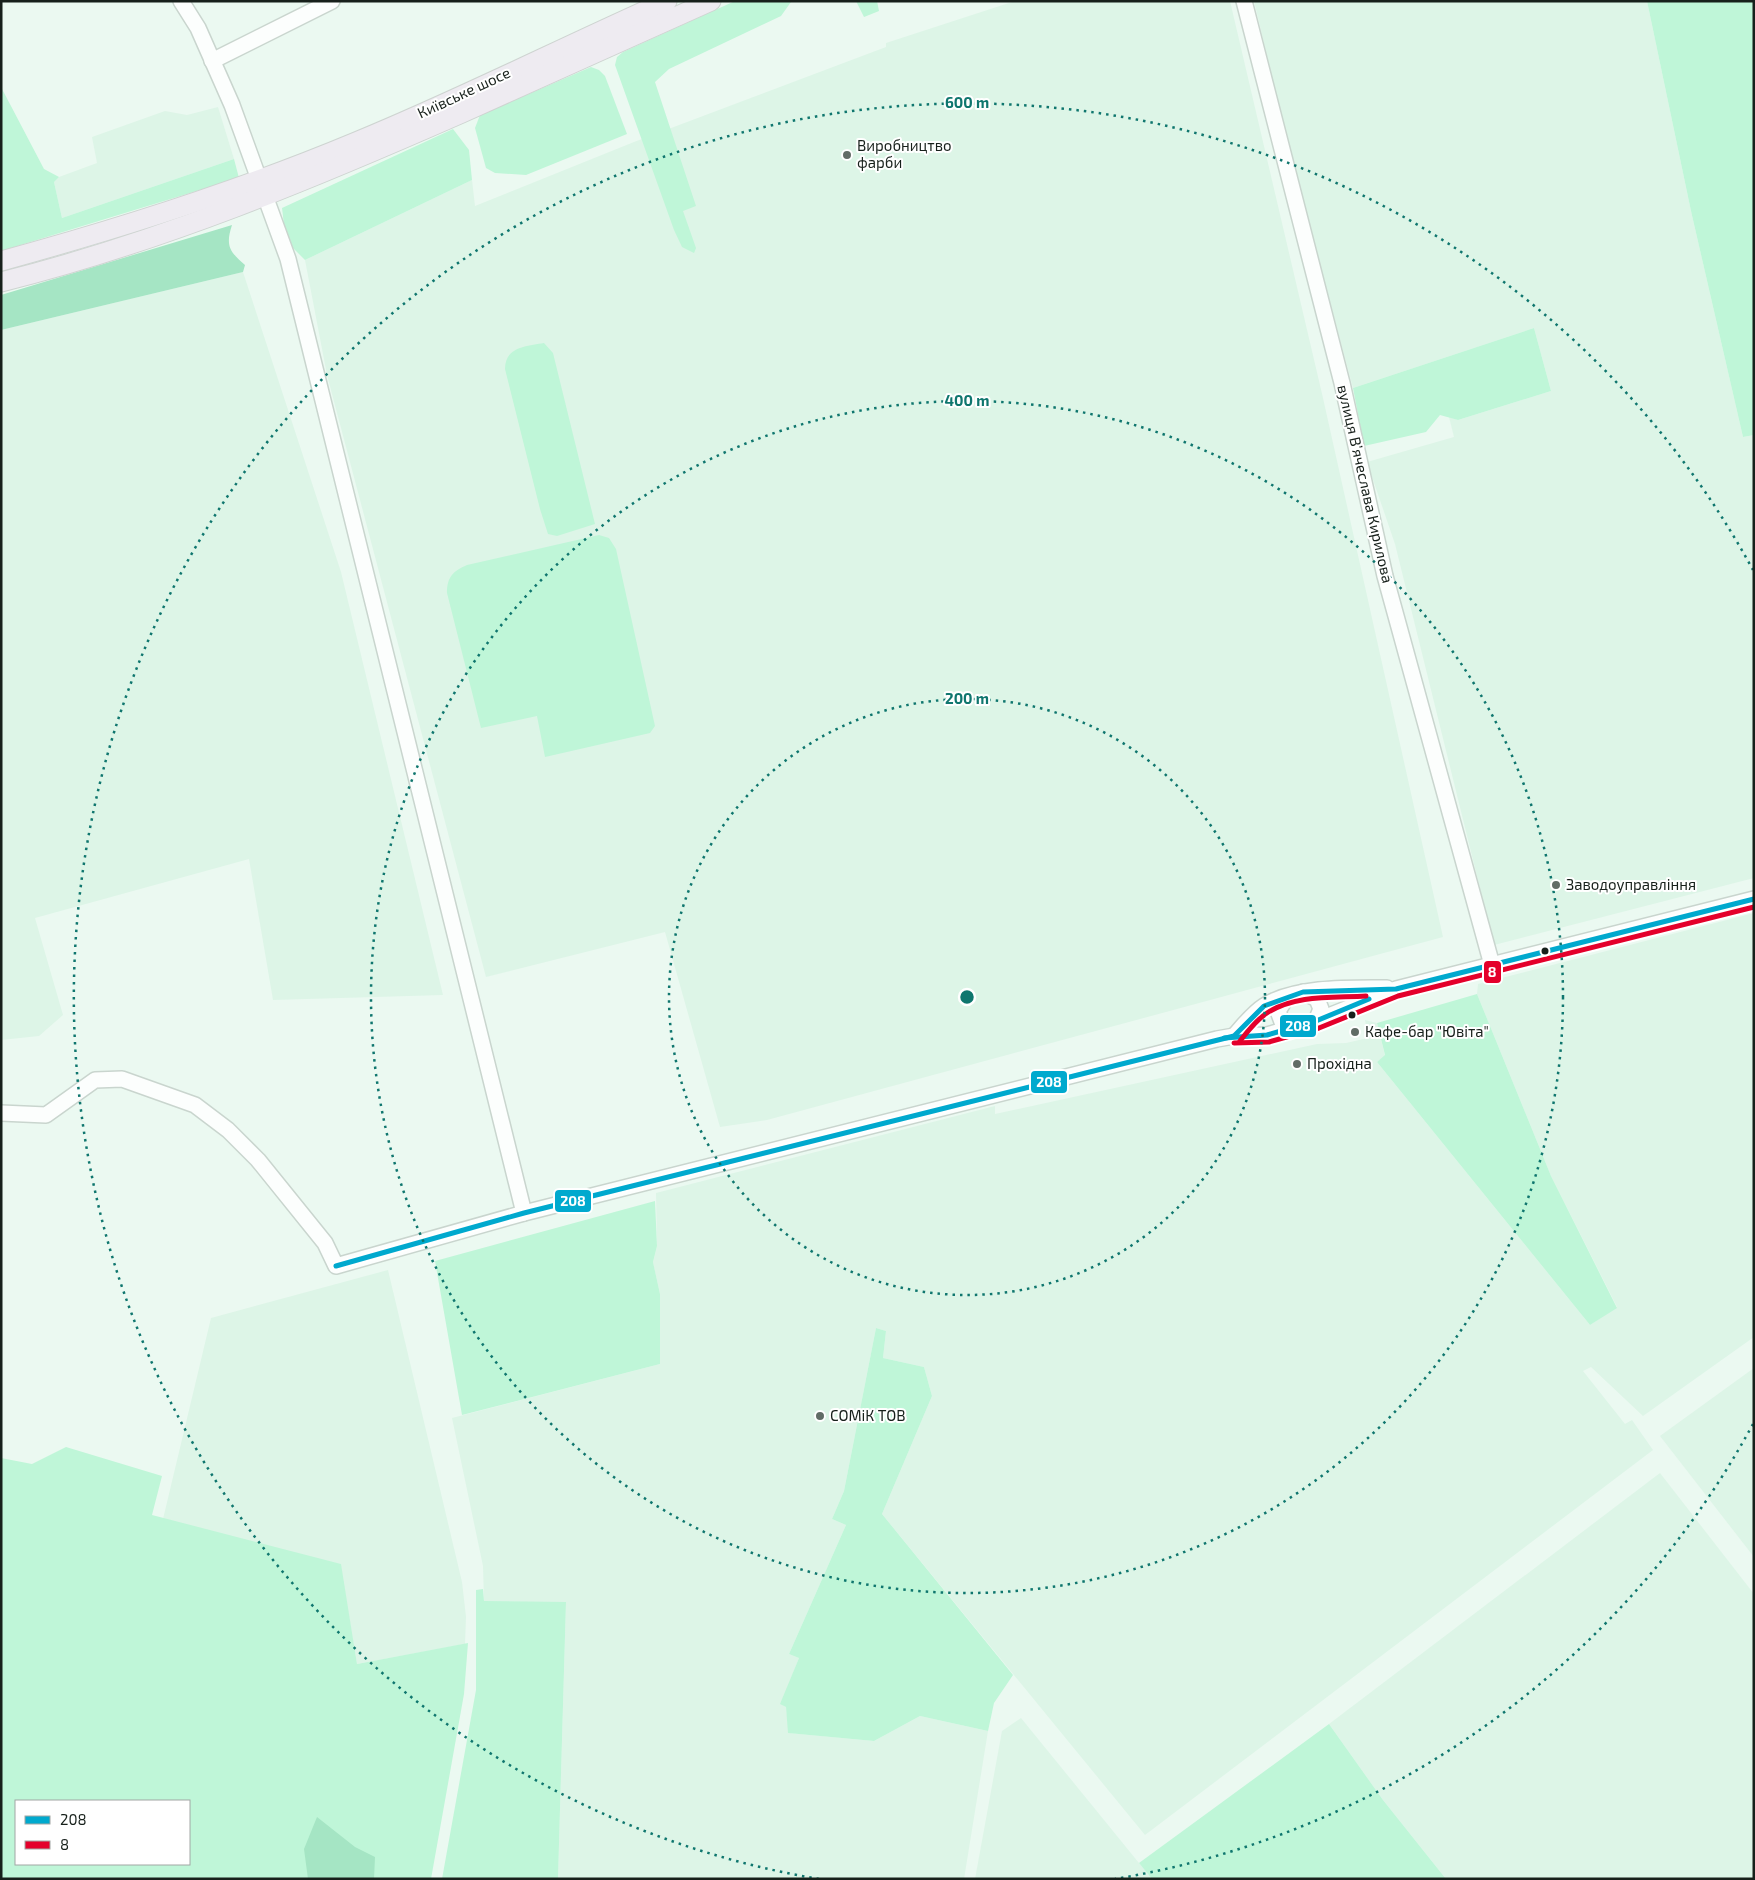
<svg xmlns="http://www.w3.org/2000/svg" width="1755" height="1880" font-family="'Exo 2',sans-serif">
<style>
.built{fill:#ddf5e7}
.green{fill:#bff6d8;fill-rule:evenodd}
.forest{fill:#a5e5c4}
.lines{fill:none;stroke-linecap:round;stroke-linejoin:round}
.minor-casing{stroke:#c9d5ce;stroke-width:18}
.major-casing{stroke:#ced4d1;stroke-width:21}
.minor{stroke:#fcfefd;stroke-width:15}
.major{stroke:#eeebf1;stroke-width:19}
.bus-1-casing{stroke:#fff;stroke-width:9}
.bus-2-casing{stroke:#fff;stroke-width:9}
.bus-1{stroke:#00a9ce;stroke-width:5}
.bus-2{stroke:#e4002b;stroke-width:5}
.ring{fill:none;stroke:#0f766e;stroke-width:2.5;stroke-dasharray:2.5 5}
.poi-dot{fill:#616c66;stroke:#fff;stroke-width:2}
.bus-dot{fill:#17201b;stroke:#fff;stroke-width:2}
.labels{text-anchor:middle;stroke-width:4;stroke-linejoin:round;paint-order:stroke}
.street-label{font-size:15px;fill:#17201b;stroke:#fff}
.poi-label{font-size:15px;fill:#17201b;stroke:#fff;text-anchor:start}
.centre{fill:#0f766e;stroke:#fff;stroke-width:2.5}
.ring-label{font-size:15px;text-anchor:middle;font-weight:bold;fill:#0f766e;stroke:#fff;stroke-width:4;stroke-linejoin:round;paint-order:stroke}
.line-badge{stroke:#fff;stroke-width:2}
.badge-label{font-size:14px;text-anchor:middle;font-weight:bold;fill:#fff}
</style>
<rect width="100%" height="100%" fill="#ebf9f1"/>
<g class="built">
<polygon points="1015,1 1230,1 1323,398 1443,937 767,1120 720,1127 665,932 486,977 327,375 305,260 472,180 475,206 634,142 886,47 886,43"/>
<polygon points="1254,1 1647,1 1691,211 1743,437 1754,435 1754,878 1494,945 1395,544 1367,462 1454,437 1449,417 1458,420 1551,391 1534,328 1353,388 1287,140"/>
<polygon points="218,107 234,159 62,218 54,182 59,177 97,163 92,137 165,111 187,115"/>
<polygon points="243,272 341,572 443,995 273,1000 249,859 35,918 63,1015 39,1036 1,1040 1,330"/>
<polygon points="1754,913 1754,1337 1643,1416 1591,1367 1583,1371 1625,1424 1632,1420 1653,1450 1145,1835 882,1514 932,1396 924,1367 883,1358 886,1331 876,1328 844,1491 832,1519 846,1525 789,1654 799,1658 781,1704 786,1707 789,1733 874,1741 920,1716 988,1731 964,1879 558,1879 566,1603 484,1601 483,1566 452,1418 660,1364 660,1294 653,1262 657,1246 656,1193 995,1106 995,1114 1317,1044 1346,1043 1368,1038 1365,1020 1377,1023 1385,1056 1377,1062 1590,1325 1617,1307 1551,1176 1477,994 1478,984"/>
<polygon points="388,1270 462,1582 466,1617 465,1644 357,1664 340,1564 216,1536 163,1519 211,1318"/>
<polygon points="1754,1368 1754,1557 1660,1436"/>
<polygon points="1660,1473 1754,1594 1754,1879 1446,1879 1383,1800 1329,1724"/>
<polygon points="1021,1718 1152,1879 975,1879 1002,1731"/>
</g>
<g class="green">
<polygon points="735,1 791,2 781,16 669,69 655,82 696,206 683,211 696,248 694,253 682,247 674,230 615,65 617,57 623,52"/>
<polygon points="856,1 877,1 879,11 864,17"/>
<polygon points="1647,1 1754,1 1754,435 1743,437 1691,211"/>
<polygon points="591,67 599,70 605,76 627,134 526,175 495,173 486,168 475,128 480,115"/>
<polygon points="1,87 44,169 59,177 54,182 62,218 234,159 239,178 1,251"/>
<polygon points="453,129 469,150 472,180 305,260 286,241 282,208"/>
<polygon points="1534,328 1551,391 1458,420 1440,415 1426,432 1364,446 1353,388"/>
<path d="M544,343L553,353L595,524L557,536L548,534L540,509L505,369C505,347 526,346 544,343Z"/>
<path d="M599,535L609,538L616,549L655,726L650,733L545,757L537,716L481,728L447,593C447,577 453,571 467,565Z"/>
<polygon points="1477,994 1551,1176 1617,1308 1590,1325 1377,1062 1385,1055 1377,1023"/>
<polygon points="655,1201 657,1246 653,1262 660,1294 660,1364 462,1415 435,1261"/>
<polygon points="876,1328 886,1331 883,1358 924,1367 932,1396 882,1514 1013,1675 994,1703 988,1731 920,1716 874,1741 788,1733 786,1707 780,1704 799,1658 789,1654 846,1525 832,1519 844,1491"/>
<path d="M66,1447L162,1476L152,1515L341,1564L357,1664L468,1643L464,1694L431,1879H1V1458L32,1464ZM16,1801H189V1864H16Z"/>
<polygon points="483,1589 484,1601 566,1602 558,1879 442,1879 476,1690 476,1590"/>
<polygon points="1329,1724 1383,1800 1446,1879 1152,1879 1139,1863"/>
</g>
<g class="forest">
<path d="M232,225C225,246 230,252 245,265L243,272L1,330V295Z"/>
<polygon points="317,1817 355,1847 375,1857 374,1879 308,1879 304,1849"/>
</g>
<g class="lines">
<defs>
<g id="minor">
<polyline points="181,1 198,28 232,105 288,259 524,1213"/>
<polyline points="1244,1 1342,383 1385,576 1492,965"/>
<polyline points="212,61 332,1"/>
<polyline points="1303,992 1317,999 1321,1009 1316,1021"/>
<polyline points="1287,997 1278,1011 1282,1022 1295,1027"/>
<path d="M1234,1036C1243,1026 1253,1013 1264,1006C1296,986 1351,988 1387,988"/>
<polyline points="1,1113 46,1115 95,1080 122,1079 195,1105 228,1130 258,1160 325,1243 336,1266 524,1213 1217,1039 1234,1036 1267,1035 1316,1021 1396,989 1754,899"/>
</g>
<g id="major">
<path d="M1,261C122,228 241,190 356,142C461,99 563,47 667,1"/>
<path d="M1,282C161,242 312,179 462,113C545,76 628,39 711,1"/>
</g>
</defs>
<use href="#minor" class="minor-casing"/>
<use href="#major" class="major-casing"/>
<use href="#minor" class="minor"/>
<use href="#major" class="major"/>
<defs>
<g id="bus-1">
<polyline points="1224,1038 1267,1035 1316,1021 1369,999"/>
<polyline points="336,1266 524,1213 1234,1036 1264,1006 1303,992 1396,989 1754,899"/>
</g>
<g id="bus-2">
<path d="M1240,1041C1248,1031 1256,1020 1267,1013C1296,994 1334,998 1366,996"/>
<polyline points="1234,1043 1269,1042 1319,1028 1398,996 1754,907"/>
</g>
</defs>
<use href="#bus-1" class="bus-1-casing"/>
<use href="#bus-2" class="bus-2-casing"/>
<use href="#bus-1" class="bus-1"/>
<use href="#bus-2" class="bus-2"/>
</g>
<g class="ring">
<circle cx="967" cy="997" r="298"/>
<circle cx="967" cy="997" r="596"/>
<path d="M1753 1424A894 894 0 0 1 1115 1879M819 1879A894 894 0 1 1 1753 570"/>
</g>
<g class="poi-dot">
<circle cx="847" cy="155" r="5"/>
<circle cx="1556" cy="885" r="5"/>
<circle cx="1355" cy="1032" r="5"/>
<circle cx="1297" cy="1064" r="5"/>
<circle cx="820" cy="1416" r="5"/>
</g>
<g class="bus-dot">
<circle cx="1545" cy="951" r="4.5"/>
<circle cx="1352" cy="1015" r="4.5"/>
</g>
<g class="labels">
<g class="street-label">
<text transform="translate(464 93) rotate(-25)" y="5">Київське шосе</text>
<text transform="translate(1365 484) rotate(77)" y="5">вулиця Вʼячеслава Кирилова</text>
</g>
<g class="poi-label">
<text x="857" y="151">Виробництво<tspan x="857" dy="17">фарби</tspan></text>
<text x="1566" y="890">Заводоуправління</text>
<text x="1365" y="1037">Кафе-бар "Ювіта"</text>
<text x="1307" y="1069">Прохідна</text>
<text x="830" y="1421">СОМіК ТОВ</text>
</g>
</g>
<circle cx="967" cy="997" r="8" class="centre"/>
<g class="ring-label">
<text x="967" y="108">600 m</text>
<text x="967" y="406">400 m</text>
<text x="967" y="704">200 m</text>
</g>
<g class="line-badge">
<rect x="1483" y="960" width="19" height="24" rx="5" fill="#e4002b"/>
<rect x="1279" y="1014" width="38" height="24" rx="5" fill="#00a9ce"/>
<rect x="1030" y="1070" width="38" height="24" rx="5" fill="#00a9ce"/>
<rect x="554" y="1189" width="38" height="24" rx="5" fill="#00a9ce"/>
</g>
<g class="badge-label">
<text x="1492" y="977">8</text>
<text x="1298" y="1031">208</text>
<text x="1049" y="1087">208</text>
<text x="573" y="1206">208</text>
</g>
<rect width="1755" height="1880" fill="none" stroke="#17201b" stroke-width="5"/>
<rect x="15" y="1800" width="175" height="65" fill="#ffffff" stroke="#a2a6a4"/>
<rect x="25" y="1816" width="25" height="8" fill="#00a9ce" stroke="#a2a6a4"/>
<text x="60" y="1825" font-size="15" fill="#17201b">208</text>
<rect x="25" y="1841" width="25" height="8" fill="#e4002b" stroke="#a2a6a4"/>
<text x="60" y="1850" font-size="15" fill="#17201b">8</text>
</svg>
